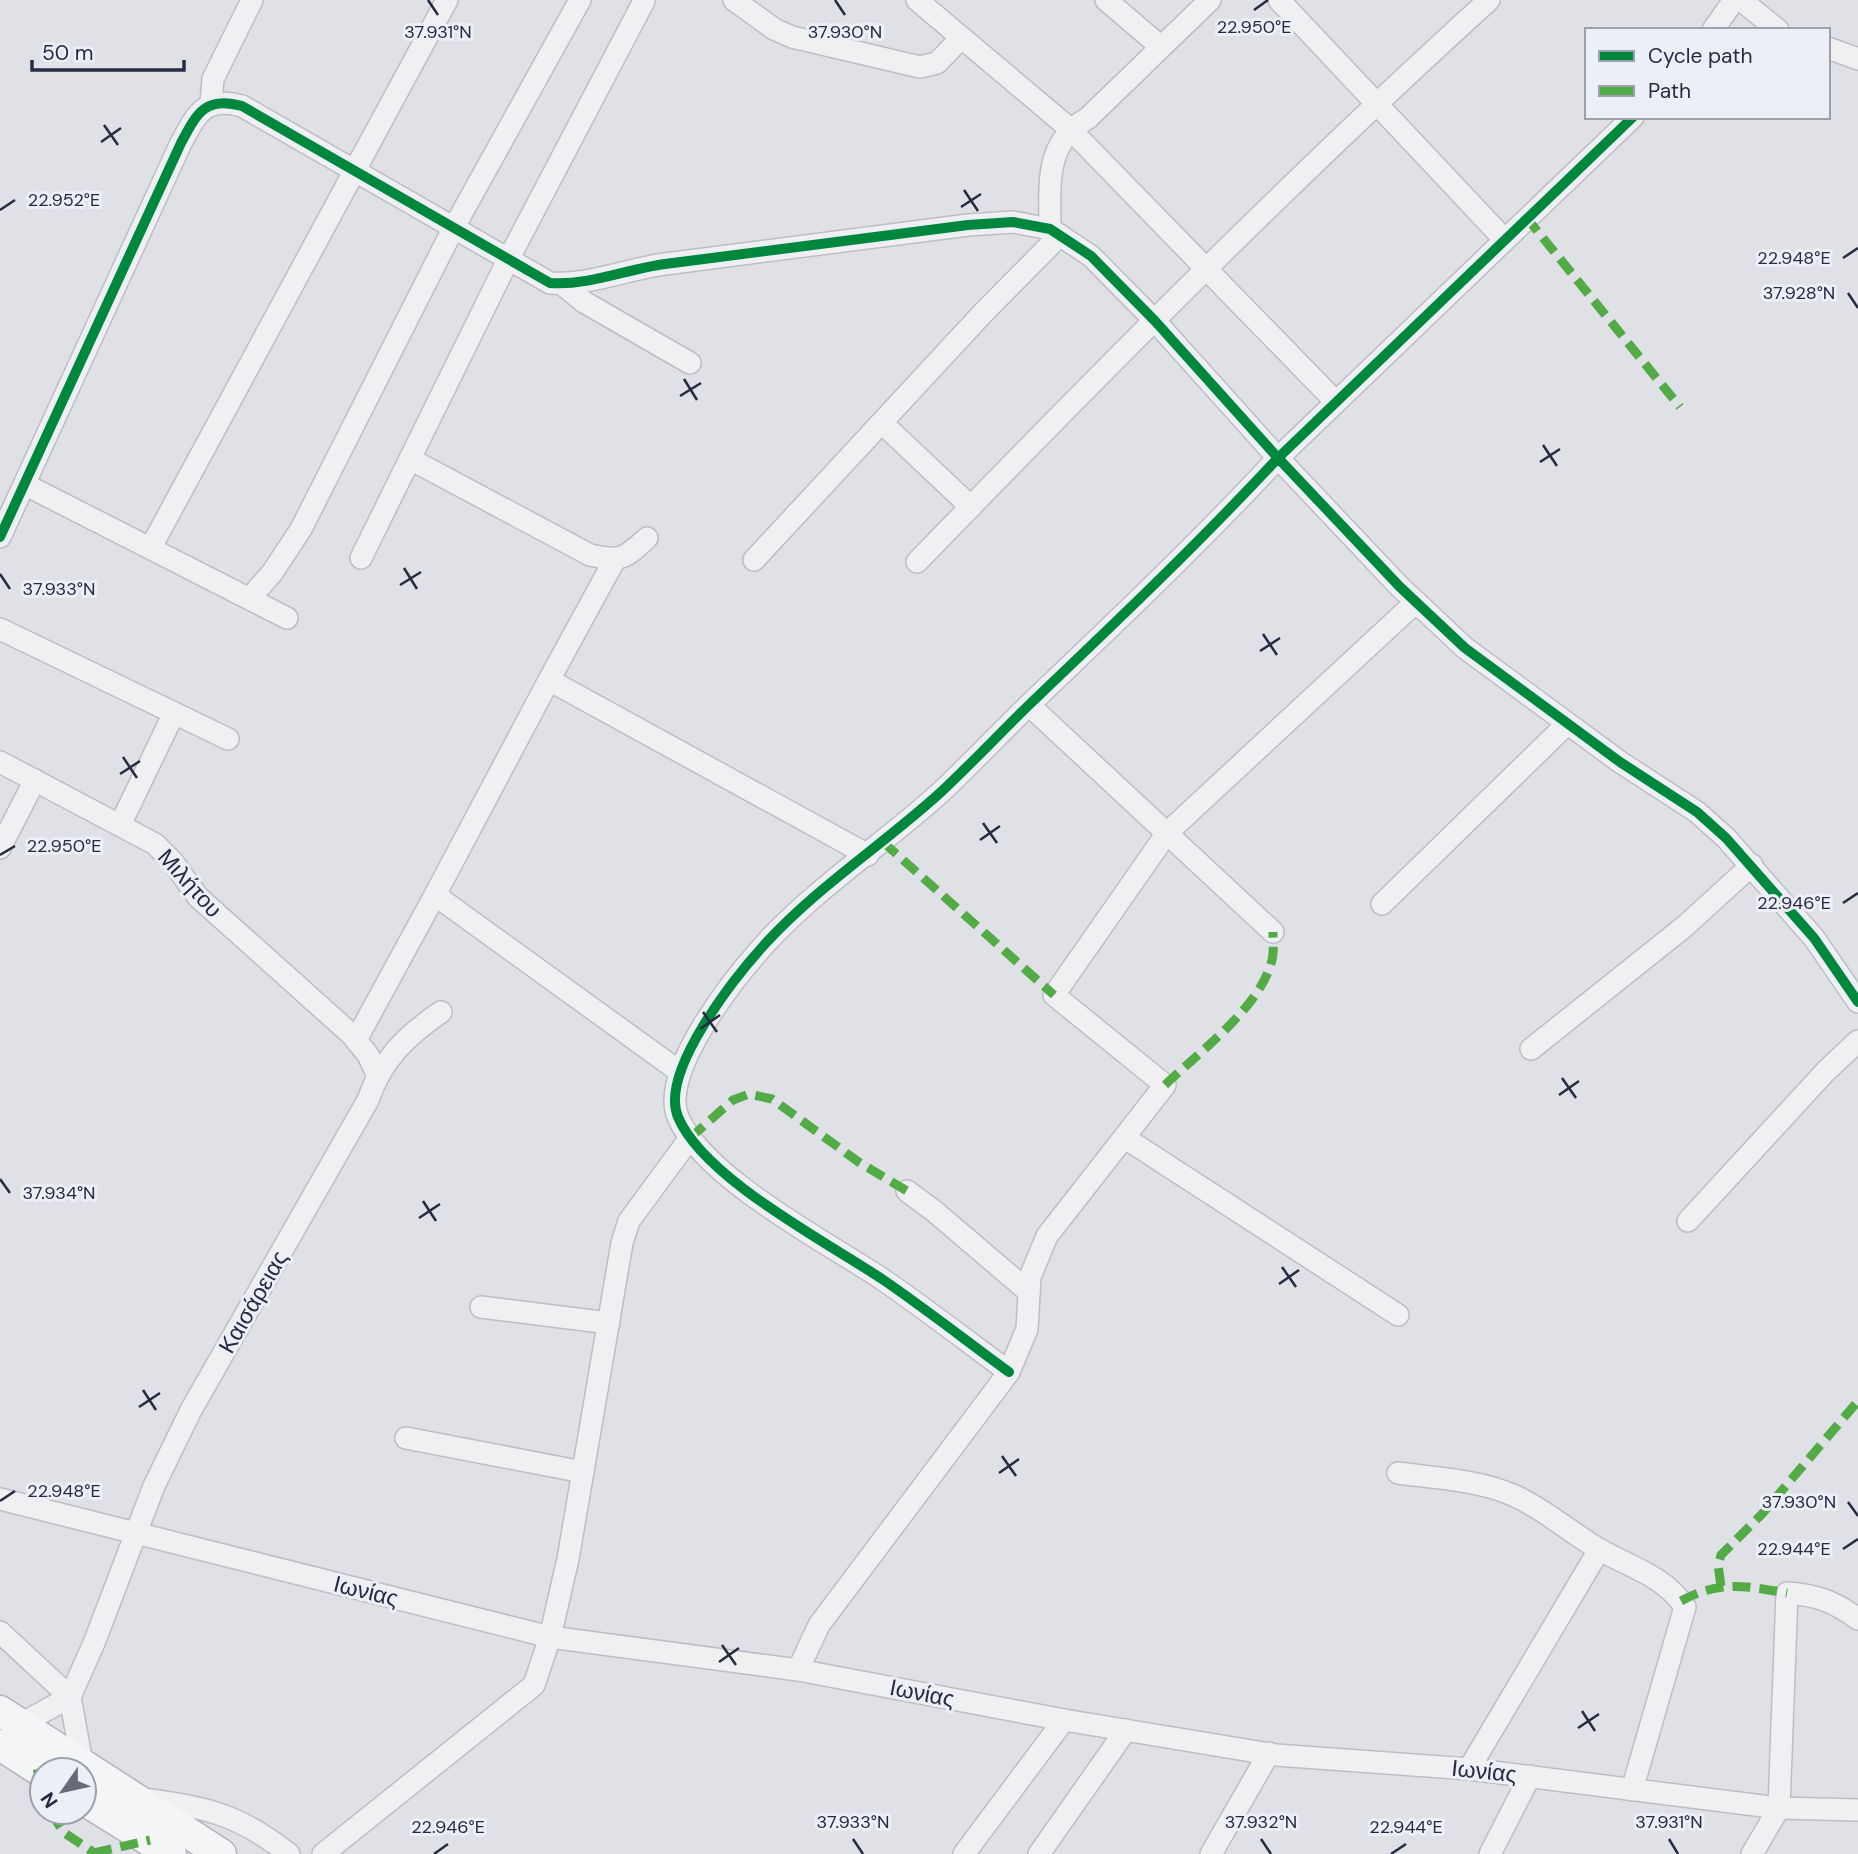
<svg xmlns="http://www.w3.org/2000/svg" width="1858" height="1854" font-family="'DM Sans',sans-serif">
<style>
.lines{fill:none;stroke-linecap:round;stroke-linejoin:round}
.minor-casing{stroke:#bdbec4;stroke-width:24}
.highway-casing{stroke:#b2b4bb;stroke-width:33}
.minor{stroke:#f0f0f3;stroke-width:21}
.highway{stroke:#f4f5f6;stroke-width:30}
.quiet{stroke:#53ab46;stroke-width:9;stroke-dasharray:18 9;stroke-linecap:butt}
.cycleway-casing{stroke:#edeff6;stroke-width:15}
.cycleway{stroke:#00873e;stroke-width:10}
.ticks{fill:none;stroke:#252b41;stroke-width:2.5}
.labels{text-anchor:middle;stroke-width:6;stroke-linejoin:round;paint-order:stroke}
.street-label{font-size:23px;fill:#252b41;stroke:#edeff6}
.ticks-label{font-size:18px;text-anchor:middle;fill:#252b41;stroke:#edeff6;stroke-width:6;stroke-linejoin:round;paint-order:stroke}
</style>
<rect width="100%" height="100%" fill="#e0e1e6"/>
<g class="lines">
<defs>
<g id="minor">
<polyline points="734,0 774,29 792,37 920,67 937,63 961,38"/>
<polyline points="917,0 1069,128 1335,401"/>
<polyline points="1106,0 1160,46"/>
<polyline points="1279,0 1503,238"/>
<polyline points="1741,0 1778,30"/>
<polyline points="1713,30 1734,0"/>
<polyline points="1828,48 1858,59"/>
<polyline points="211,103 213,79 252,0"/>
<path d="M1050,229C1050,185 1044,142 1088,118L1210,0"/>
<polyline points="562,284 584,302 690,363"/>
<polyline points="882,423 971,507"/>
<path d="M412,460L590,555C621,562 624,559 647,538"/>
<polyline points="26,485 287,618"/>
<path d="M0,537L181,143C197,113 205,96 242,106L550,283C588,286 627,269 665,264C766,251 867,238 968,225L1013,222L1050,229L1091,256L1155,321L1278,458L1633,117"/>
<polyline points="151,547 447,0"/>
<polyline points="361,558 508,260 644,1"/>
<polyline points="754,560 984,312 1060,235"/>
<path d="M917,562C1103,370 1291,180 1489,0"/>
<polyline points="250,598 272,573 301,529 453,229 580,0"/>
<polyline points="0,629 228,739"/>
<polyline points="549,680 614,561"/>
<polyline points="1029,705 1273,932"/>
<polyline points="0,762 155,844 173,862 198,897 352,1035 368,1055 377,1074"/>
<polyline points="120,825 174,713"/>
<polyline points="0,848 35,780"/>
<polyline points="1382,904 1567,724"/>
<polyline points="356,1040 435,895"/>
<polyline points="1531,1049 1684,927 1752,865"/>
<polyline points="680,1072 435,895 549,680 868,855"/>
<polyline points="1125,1138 1398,1315"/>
<polyline points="907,1191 934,1211 1029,1292"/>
<polyline points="1688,1221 1826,1071 1858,1041"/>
<polyline points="481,1307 609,1323"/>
<path d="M1009,1372C968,1342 927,1310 885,1281C829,1243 704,1179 678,1117C659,1072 735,977 765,944C817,887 884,844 941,792C972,763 1001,732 1032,702C1116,622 1199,543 1278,458L1400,587L1465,648L1620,762L1697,812L1726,838L1814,938L1858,1002"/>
<polyline points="406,1438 583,1472"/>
<path d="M1398,1473C1435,1478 1480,1480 1515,1496C1546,1510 1572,1534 1602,1551C1633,1568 1665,1577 1685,1607L1632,1790"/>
<polyline points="0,1499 550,1637 798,1670 1064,1720 1276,1755 1469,1769 1779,1808 1858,1810"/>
<polyline points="0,1632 70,1697"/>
<polyline points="798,1670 819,1625 1009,1372 1027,1329 1030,1277 1047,1236 1165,1085 1054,995 1167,833 1416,602"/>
<polyline points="21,1724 70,1697"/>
<path d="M82,1763L70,1697L94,1643L154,1486L191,1410L368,1100C382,1059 406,1036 441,1012"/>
<polyline points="1469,1769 1599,1550"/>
<path d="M143,1799C207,1808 237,1813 289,1854"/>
<polyline points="323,1854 534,1685 550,1637 568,1559 622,1243 629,1221 690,1138"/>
<polyline points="964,1854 1064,1720"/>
<polyline points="1039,1854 1126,1730"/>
<polyline points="1211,1854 1269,1753"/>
<polyline points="1490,1854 1530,1776"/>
<path d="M1752,1854L1779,1808L1787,1593C1817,1595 1835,1602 1858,1619"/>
</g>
<g id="highway">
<polyline points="0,1711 221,1854"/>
<polyline points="0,1745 42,1772"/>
<polyline points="84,1800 171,1854"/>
</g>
</defs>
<use href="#minor" class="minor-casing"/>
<use href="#highway" class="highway-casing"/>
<use href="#minor" class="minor"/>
<use href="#highway" class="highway"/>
<g class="quiet">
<polyline points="1526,217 1680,407"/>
<polyline points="883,842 1054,995"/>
<path d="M1165,1085C1200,1051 1260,1008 1272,960C1274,952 1273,941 1273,932"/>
<polyline points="690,1138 733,1100 749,1094 772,1099 860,1163 907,1191"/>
<polyline points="1721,1586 1718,1565 1721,1555 1762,1514 1858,1401"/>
<path d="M1681,1601C1720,1580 1746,1586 1787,1593"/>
<polyline points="37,1769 42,1785"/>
<polyline points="51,1812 63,1832 96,1854"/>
<polyline points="94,1853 150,1840"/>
</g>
<defs>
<g id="cycleway">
<path d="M0,537L181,143C197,113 205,96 242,106L550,283C588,286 627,269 665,264C766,251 867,238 968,225L1013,222L1050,229L1091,256L1155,321L1278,458L1633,117"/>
<path d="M1009,1372C968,1342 927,1310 885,1281C829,1243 704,1179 678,1117C659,1072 735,977 765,944C817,887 884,844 941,792C972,763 1001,732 1032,702C1116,622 1199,543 1278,458L1400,587L1465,648L1620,762L1697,812L1726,838L1814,938L1858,1002"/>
</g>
</defs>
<use href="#cycleway" class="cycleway-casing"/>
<use href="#cycleway" class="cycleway"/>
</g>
<path class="ticks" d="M428,0L438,15M835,0L845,15M1254,10L1268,0M104,125L118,145M101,142L121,128M964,190L978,211M961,207L981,194M0,210L15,200M1843,258L1858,248M1848,293L1858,308M684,379L697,400M680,396L701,383M1543,445L1557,466M1540,462L1560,449M404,568L417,589M0,574L10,589M400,585L421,572M1263,634L1277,655M1260,651L1280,638M123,757L137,778M120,774L140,761M983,823L997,843M980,840L1000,826M0,855L15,846M1843,903L1858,893M703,1012L717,1032M700,1029L720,1015M1562,1078L1576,1098M1559,1095L1579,1081M0,1179L10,1193M423,1201L436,1221M419,1218L440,1204M1282,1267L1296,1287M1279,1284L1299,1270M143,1390L156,1410M139,1407L160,1393M1002,1456L1016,1476M999,1473L1019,1459M0,1501L15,1491M1848,1502L1858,1516M1843,1549L1858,1539M722,1645L736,1665M719,1662L739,1648M1582,1711L1595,1731M1578,1728L1599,1714M853,1839L863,1854M1261,1839L1271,1854M1669,1839L1678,1854M434,1854L448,1844M1391,1854L1406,1844"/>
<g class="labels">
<g class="street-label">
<text transform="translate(190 883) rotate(48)" y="8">Μιλήτου</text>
<text transform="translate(253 1302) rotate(-60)" y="8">Καισάρειας</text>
<text transform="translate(366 1591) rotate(14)" y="8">Ιωνίας</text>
<text transform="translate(922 1693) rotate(11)" y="8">Ιωνίας</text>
<text transform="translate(1484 1771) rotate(6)" y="8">Ιωνίας</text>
</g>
</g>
<g class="ticks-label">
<text x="1254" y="33">22.950°E</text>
<text x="438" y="38">37.931°N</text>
<text x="845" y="38">37.930°N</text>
<text x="64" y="206">22.952°E</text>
<text x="1794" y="264">22.948°E</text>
<text x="1799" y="299">37.928°N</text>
<text x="59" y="595">37.933°N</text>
<text x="64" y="852">22.950°E</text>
<text x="1794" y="909">22.946°E</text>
<text x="59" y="1199">37.934°N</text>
<text x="64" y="1497">22.948°E</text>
<text x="1799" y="1508">37.930°N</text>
<text x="1794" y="1555">22.944°E</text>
<text x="853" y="1828">37.933°N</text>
<text x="1261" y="1828">37.932°N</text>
<text x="1669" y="1828">37.931°N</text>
<text x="448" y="1833">22.946°E</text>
<text x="1406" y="1833">22.944°E</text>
</g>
<rect x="1585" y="28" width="245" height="91" fill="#edeff6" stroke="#9da1ae" stroke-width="2"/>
<rect x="1599" y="51" width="35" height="10" fill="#00873e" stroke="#9da1ae" stroke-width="2"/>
<text x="1648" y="63" font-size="21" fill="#252b41">Cycle path</text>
<rect x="1599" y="86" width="35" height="10" fill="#53ab46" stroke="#9da1ae" stroke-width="2"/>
<text x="1648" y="98" font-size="21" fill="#252b41">Path</text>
<g transform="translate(63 1791) rotate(236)"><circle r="33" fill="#edeff6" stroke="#9da1ae" stroke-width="2"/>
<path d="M0-5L12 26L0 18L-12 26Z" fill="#666b7b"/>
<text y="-10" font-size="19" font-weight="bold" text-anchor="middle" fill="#252b41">N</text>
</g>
<path d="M32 60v10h152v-10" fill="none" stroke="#252b41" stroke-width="3.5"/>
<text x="42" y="60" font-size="21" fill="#252b41" stroke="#edeff6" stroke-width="5" paint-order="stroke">50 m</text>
</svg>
